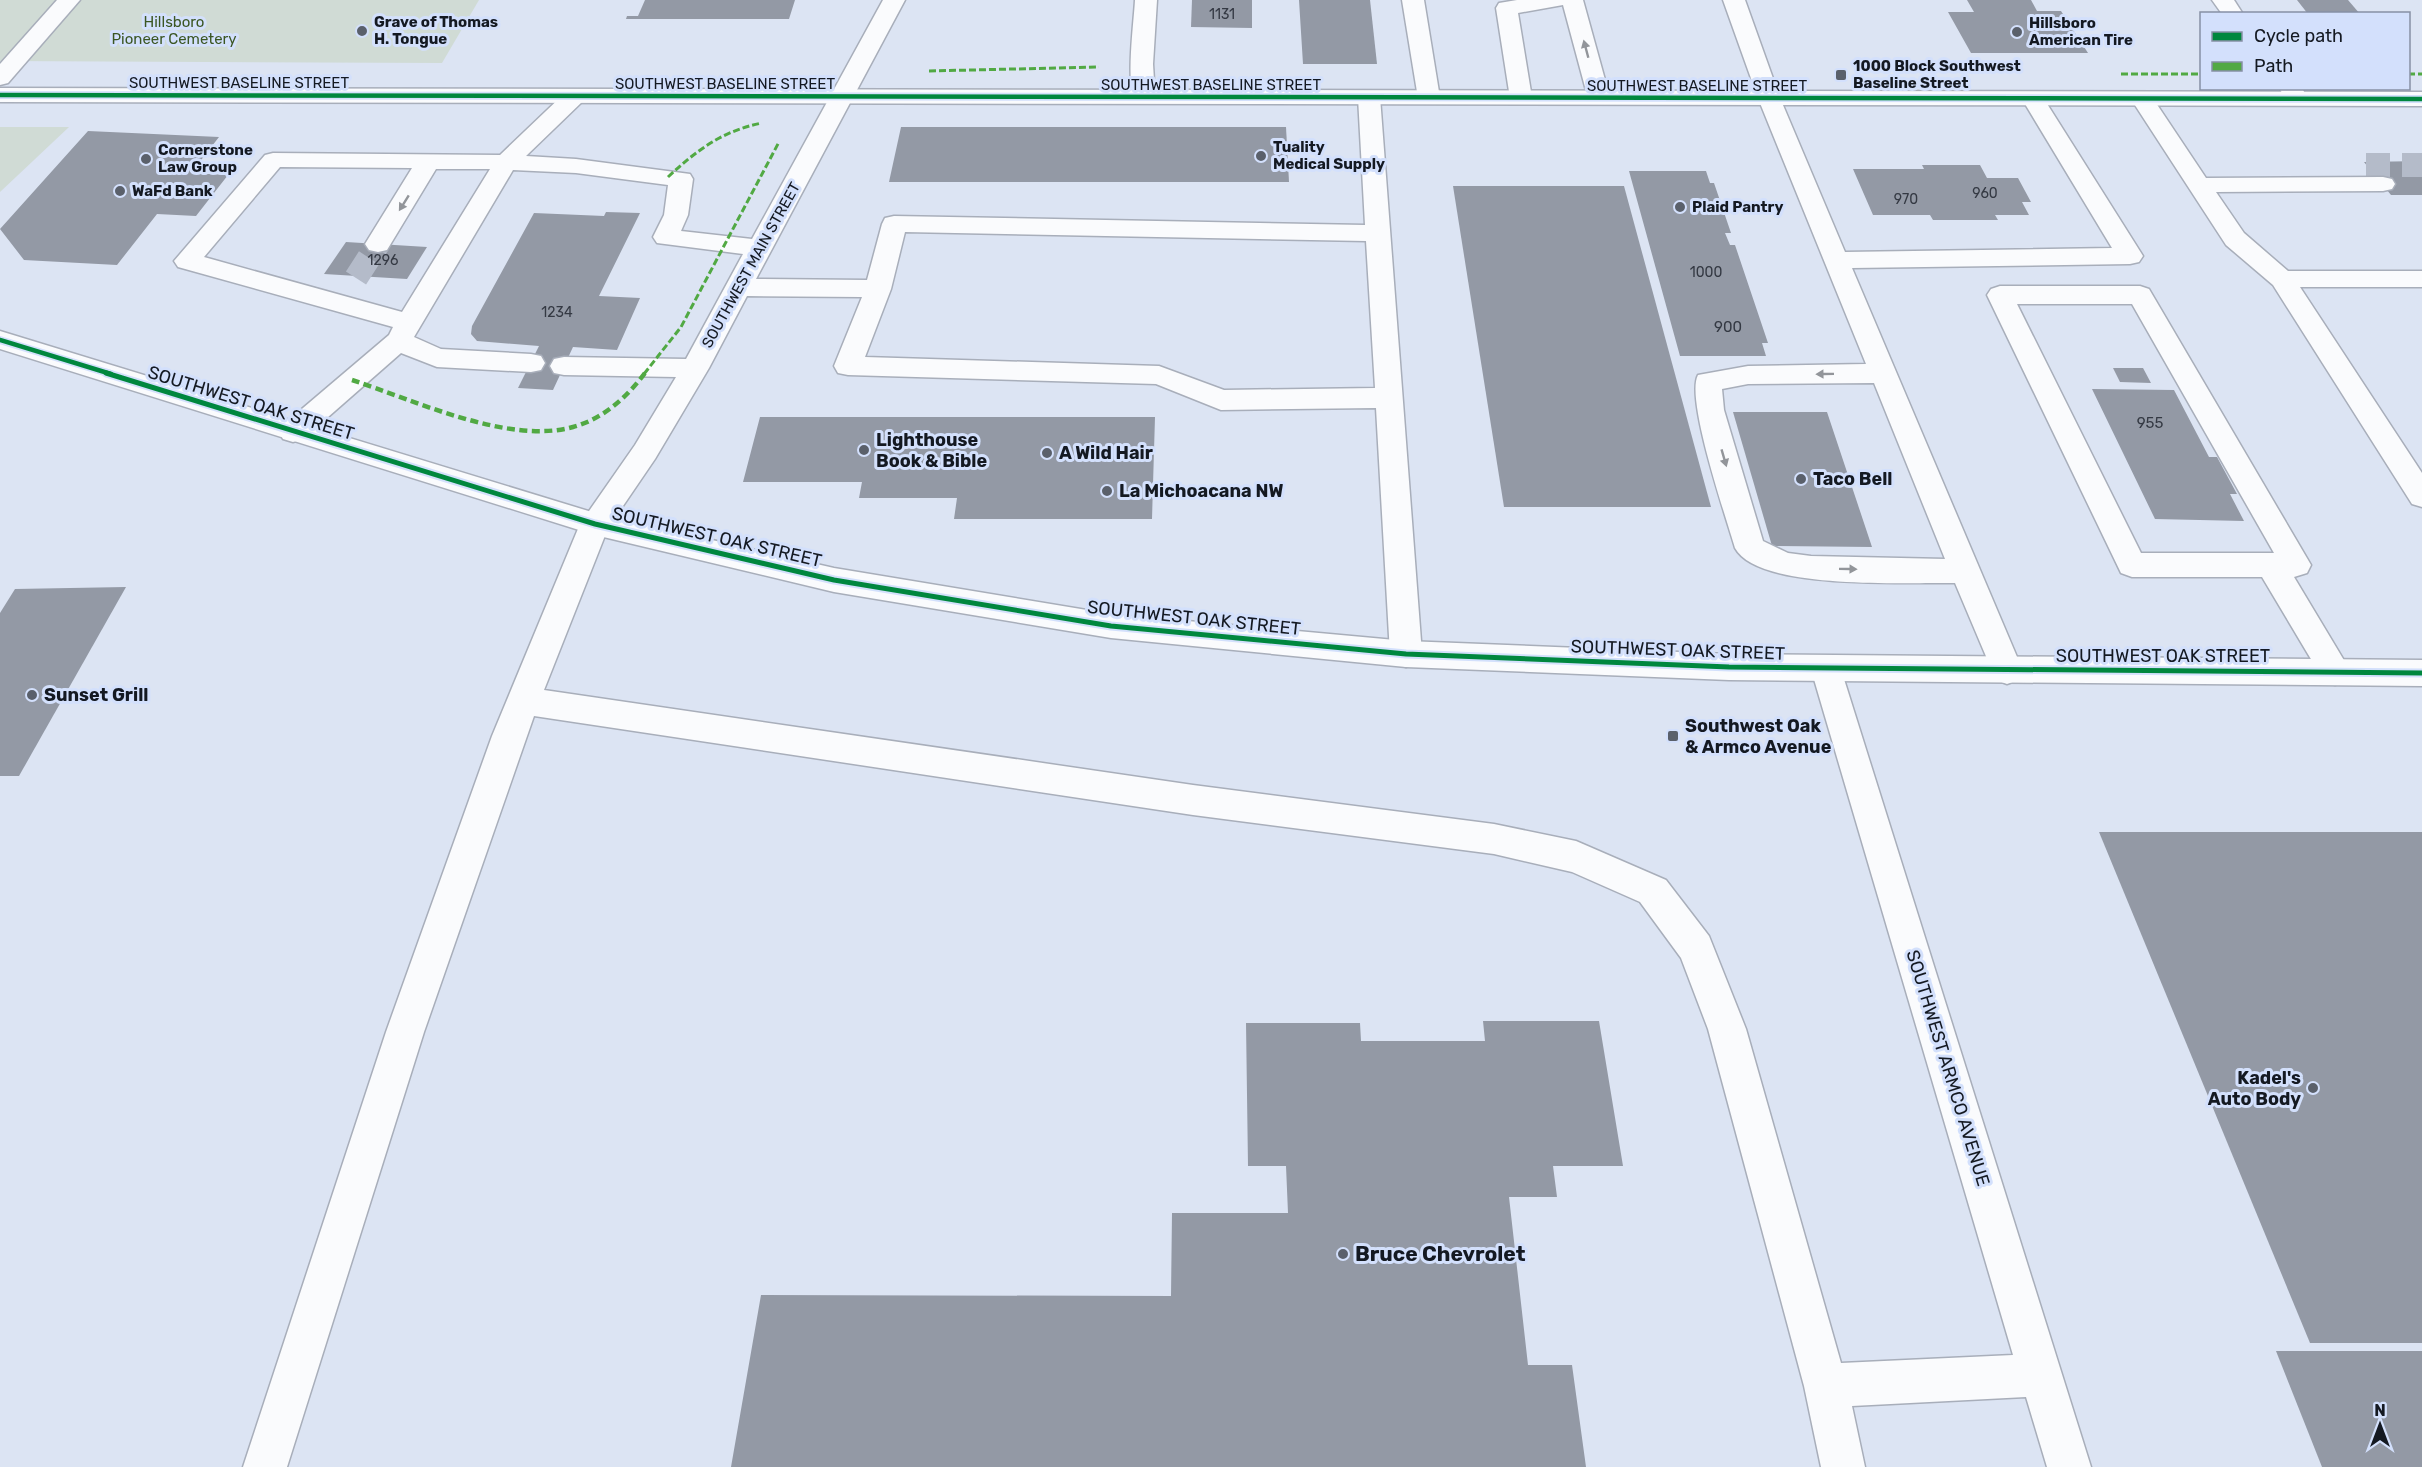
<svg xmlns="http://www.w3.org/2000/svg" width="2422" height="1467" font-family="Rubik,sans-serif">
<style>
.green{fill:#d0dbd5}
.building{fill:#9399a5}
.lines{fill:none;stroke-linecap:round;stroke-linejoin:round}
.minor-tunnel{stroke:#b4bbc9;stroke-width:24;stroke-dasharray:24 12;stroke-linecap:butt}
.minor-casing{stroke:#a8aeba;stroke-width:3}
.highway-casing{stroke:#a8aeba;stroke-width:3}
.minor{fill:#fafbfd;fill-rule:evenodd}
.highway{fill:#fafbfd;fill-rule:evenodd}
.quiet-far1{stroke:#51a943;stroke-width:3;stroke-dasharray:7 3;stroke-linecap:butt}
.quiet{stroke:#51a943;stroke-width:4.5;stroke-dasharray:8 4.5;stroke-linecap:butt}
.cycleway-far1-casing{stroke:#d3e0fc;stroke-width:8}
.cycleway-casing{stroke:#d3e0fc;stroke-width:9}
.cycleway-far1{stroke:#00873e;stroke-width:4.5}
.cycleway{stroke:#00873e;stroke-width:5}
.oneway{fill:#92959a}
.poi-dot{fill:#5a606b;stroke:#d3e0fc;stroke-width:2}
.labels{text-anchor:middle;stroke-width:6;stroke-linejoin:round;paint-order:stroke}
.far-number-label{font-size:14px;fill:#343943}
.far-park-label{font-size:15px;fill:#3b5623;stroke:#d3e0fc}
.far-poi-label{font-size:15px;font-weight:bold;fill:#141922;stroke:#d3e0fc;text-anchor:start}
.far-street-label{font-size:15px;fill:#141922;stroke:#d3e0fc}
.number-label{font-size:15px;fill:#343943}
.street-label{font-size:18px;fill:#141922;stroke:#d3e0fc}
.poi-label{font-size:18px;font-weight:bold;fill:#141922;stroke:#d3e0fc;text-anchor:start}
.near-poi-label{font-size:21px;font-weight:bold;fill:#141922;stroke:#d3e0fc;text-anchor:start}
</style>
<rect width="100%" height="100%" fill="#dce4f3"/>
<g class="green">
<polygon points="0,0 479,0 442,63 0,61"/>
<polygon points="0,127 69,127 0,192"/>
</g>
<g class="building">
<polygon points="645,0 795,0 789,19 626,19 627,16 638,16"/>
<polygon points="1192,0 1252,0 1252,28 1191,27"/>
<polygon points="1299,0 1370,0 1377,64 1303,64"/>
<polygon points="1967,0 2031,0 2037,11 2061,11 2088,53 1971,53 1948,12 1974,12"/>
<polygon points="2297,0 2348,0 2360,14 2308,14"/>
<polygon points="901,127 1286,127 1289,182 889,182"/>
<polygon points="88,131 219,137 191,173 228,175 196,216 157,214 117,265 24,260 0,229"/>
<polygon points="2422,161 2422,195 2391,195 2364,162"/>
<polygon points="1922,165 1980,165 1987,178 2018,178 2031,202 2022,202 2029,215 1995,215 1998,220 1933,220 1930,215 1873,215 1853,169 1924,169"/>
<polygon points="1629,171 1706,171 1710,183 1714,183 1731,233 1725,233 1730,245 1735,245 1768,343 1762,343 1766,356 1680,356"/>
<polygon points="1453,186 1624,186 1711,507 1504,507"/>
<polygon points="606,212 640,213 599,296 640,298 617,350 573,347 553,390 518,388 539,346 477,341 471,334 472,326 534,213 604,216"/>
<polygon points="346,242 427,247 407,279 324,274"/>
<polygon points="2113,368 2143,368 2151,383 2120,382"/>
<polygon points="2092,389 2174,390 2209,457 2217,457 2237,494 2230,494 2244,521 2155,519"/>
<polygon points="1733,412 1827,412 1872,547 1772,546"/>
<polygon points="760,417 1155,417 1152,519 954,519 957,498 859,498 862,482 743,482"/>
<polygon points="126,587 19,776 0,776 0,613 15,589"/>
<polygon points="2099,832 2422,832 2422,1343 2310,1343"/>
<polygon points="1483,1021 1599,1021 1623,1166 1553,1166 1557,1197 1509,1197 1528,1365 1572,1365 1586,1467 731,1467 761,1295 1171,1296 1172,1213 1288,1213 1286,1166 1248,1166 1246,1023 1360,1023 1361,1041 1485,1041"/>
<polygon points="2276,1351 2422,1351 2422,1467 2322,1467"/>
</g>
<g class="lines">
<g class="minor-tunnel">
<polyline points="2366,165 2422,165"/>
<polyline points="356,278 378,244"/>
</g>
<defs>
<g id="minor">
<polygon points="57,0 80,0 8,83 0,85 0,64"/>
<path d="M883,0H905L756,279L867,280L882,224L885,218L894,216L1365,225L1358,97L1361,92H1377L1380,97L1422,654L1417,663L1406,667L1395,663L1390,654L1376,408L1221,410L1156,384L848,375L838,373L834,366L862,297L747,296L709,368L655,459L608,528L544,690L1193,785L1494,824L1576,841L1666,880L1709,936L1746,1029L1841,1363L2013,1355L1811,669L1816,660L1827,656L1838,660L2091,1467H2047L2026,1397L1852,1406L1865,1467H1821L1804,1386L1708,1029L1681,958L1640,902L1572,872L1494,854L1193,815L534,716L424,1032L287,1467H243L386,1032L492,736L580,524L635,445L676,377L564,375L554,373L550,366L554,359L564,357L686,359L743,254L657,243L653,237L664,215L668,185L576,173L513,170L414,337L441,349L531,354L541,356L545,363L541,370L531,372L437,367L401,353L303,439L293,442L283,439L279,432L283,425L389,335L393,327L178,267L174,261L265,155L273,153L500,155L567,91H583L586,96L583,101L526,156L576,159L690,174L693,179L688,215L681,231L752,239ZM280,167L412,168L365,244L369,250L378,252L387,250L436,169H490L402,312L204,257ZM905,232L1366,241L1375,388L1224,390L1159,366L865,357L891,289Z"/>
<path d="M1135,0H1157L1153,64L1155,97L1152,102H1136C1125,86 1134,21 1135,0Z"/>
<polygon points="1402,0 1424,0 1440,98 1437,103 1421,103 1418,98"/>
<polygon points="1517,0 1583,0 1610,98 1607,103 1591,103 1588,98 1563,5 1518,13 1532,98 1529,103 1513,103 1510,98 1496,8 1499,3"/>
<path d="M1723,0H1745L1780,98L1845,252L2112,248L2022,99L2025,94H2041L2044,99L2143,256L2139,262L2130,264L1852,268L2023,671L2018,680L2007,684L1996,680L1955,583C1909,582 1758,591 1735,548C1726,517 1685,398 1698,375L1748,366L1866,364L1758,98ZM1874,383L1945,559L1811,556L1788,553L1763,541L1724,410L1722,389L1748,384Z"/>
<polygon points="2212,0 2234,0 2243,14 2222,14"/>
<polygon points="2279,88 2302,88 2308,99 2305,104 2289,104"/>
<polygon points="2142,92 2150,94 2206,178 2383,177 2392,179 2395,184 2392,189 2383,191 2216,192 2244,233 2288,271 2422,271 2422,287 2300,287 2422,473 2422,507 2412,504 2273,285 2226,245 2131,99 2134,94"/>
<path d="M2000,286H2140L2149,289L2311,565L2307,573L2294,577L2351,672L2346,681L2335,685L2324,681L2262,577H2132L2121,573L1987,295L1991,289ZM2017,304H2132L2274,553H2141Z"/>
</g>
<g id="highway">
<polygon points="0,88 2422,92 2422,106 0,102"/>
<polygon points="0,331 595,513 834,568 1111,614 1406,641 1729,654 2422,660 2422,686 1729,680 1406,667 1111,638 834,592 595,535 0,349"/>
</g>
</defs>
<use href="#minor" class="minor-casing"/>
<use href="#highway" class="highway-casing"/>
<use href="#minor" class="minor"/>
<use href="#highway" class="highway"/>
<g class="quiet-far1">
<polyline points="929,71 1099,67"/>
<polyline points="2121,74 2202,74"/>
<polyline points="2408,74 2422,74"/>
<path d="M668,177C697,150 722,131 762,123"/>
<polyline points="644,374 681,327 779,142"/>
</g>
<path class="quiet" d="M352,380C414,400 508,445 573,427C603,419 627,397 645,373"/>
<defs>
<g id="cycleway-far1">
<polyline points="0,95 2422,99"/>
<polyline points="0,340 111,374"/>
</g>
<polyline id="cycleway" points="106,373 595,524 834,580 1111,626 1406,654 1729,667 2422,673"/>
</defs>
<use href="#cycleway-far1" class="cycleway-far1-casing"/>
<use href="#cycleway" class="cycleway-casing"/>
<use href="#cycleway-far1" class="cycleway-far1"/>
<use href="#cycleway" class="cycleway"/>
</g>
<defs><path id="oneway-solid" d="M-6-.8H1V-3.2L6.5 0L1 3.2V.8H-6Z" transform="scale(1.5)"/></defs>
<g class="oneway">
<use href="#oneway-solid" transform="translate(1586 49) rotate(-105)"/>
<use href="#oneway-solid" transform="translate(404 203) rotate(122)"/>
<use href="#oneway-solid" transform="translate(1825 374) rotate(179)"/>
<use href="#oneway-solid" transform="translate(1724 458) rotate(74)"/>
<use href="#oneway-solid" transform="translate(1848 569) rotate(1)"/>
</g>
<g class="poi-dot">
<circle cx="362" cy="31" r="6"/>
<circle cx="2017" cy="32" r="6"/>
<rect x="1835" y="69" width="12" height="12" rx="3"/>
<circle cx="1261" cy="156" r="6"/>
<circle cx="146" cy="159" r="6"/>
<circle cx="120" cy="191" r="6"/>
<circle cx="1680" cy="207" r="6"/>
<circle cx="864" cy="450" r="6"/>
<circle cx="1047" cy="453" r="6"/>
<circle cx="1801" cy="479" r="6"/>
<circle cx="1107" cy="491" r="6"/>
<circle cx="32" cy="695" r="6"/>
<rect x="1667" y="730" width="12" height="12" rx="3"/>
<circle cx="2313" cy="1088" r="6"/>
<circle cx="1343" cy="1254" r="6"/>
</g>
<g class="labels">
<g class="far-number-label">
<text x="1222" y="19">1131</text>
<text x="1985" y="198">960</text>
<text x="1906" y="204">970</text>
<text x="383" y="265">1296</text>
<text x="1706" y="277">1000</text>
<text x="557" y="317">1234</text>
</g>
<g class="far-park-label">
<text x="174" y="27">Hillsboro<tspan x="174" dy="17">Pioneer Cemetery</tspan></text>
</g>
<g class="far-poi-label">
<text x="374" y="27">Grave of Thomas<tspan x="374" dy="17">H. Tongue</tspan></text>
<text x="2029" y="28">Hillsboro<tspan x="2029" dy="17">American Tire</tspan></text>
<text x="1853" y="71">1000 Block Southwest<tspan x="1853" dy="17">Baseline Street</tspan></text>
<text x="1273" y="152">Tuality<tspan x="1273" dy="17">Medical Supply</tspan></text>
<text x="158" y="155">Cornerstone<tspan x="158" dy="17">Law Group</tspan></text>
<text x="132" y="196">WaFd Bank</text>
<text x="1692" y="212">Plaid Pantry</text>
</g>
<g class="far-street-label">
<text x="239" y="88">SOUTHWEST BASELINE STREET</text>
<text x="725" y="89">SOUTHWEST BASELINE STREET</text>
<text x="1211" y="90">SOUTHWEST BASELINE STREET</text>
<text x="1697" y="91">SOUTHWEST BASELINE STREET</text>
<text transform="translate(751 265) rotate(-61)" y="5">SOUTHWEST MAIN STREET</text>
</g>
<g class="number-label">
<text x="1728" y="332">900</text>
<text x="2150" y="428">955</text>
</g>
<g class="street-label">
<text transform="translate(251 403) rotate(17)" y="6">SOUTHWEST OAK STREET</text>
<text transform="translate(717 537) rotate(13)" y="6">SOUTHWEST OAK STREET</text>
<text transform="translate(1194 618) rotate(6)" y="6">SOUTHWEST OAK STREET</text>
<text transform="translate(1678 650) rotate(2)" y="6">SOUTHWEST OAK STREET</text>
<text x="2163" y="662">SOUTHWEST OAK STREET</text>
<text transform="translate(1948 1068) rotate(73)" y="6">SOUTHWEST ARMCO AVENUE</text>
</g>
<g class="poi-label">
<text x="876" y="446">Lighthouse<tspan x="876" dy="21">Book &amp; Bible</tspan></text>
<text x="1059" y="459">A Wild Hair</text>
<text x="1813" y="485">Taco Bell</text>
<text x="1119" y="497">La Michoacana NW</text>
<text x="44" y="701">Sunset Grill</text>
<text x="1685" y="732">Southwest Oak<tspan x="1685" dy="21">&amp; Armco Avenue</tspan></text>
<text x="2301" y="1084" text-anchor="end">Kadel's<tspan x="2301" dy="21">Auto Body</tspan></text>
</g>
<g class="near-poi-label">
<text x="1355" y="1261">Bruce Chevrolet</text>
</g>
</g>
<rect x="2200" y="12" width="210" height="78" fill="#d3e0fc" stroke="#8790a5" stroke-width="1.5"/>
<rect x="2212" y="32" width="30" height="9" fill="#00873e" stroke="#8790a5" stroke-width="1.5"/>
<text x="2254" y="42" font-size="18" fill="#141922">Cycle path</text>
<rect x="2212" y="62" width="30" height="9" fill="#51a943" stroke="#8790a5" stroke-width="1.5"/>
<text x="2254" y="72" font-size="18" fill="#141922">Path</text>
<g transform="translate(2380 1425)" stroke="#d3e0fc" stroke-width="4.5" paint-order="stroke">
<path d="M0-4.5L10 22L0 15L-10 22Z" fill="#141922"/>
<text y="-9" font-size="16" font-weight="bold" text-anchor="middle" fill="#141922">N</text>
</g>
</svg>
